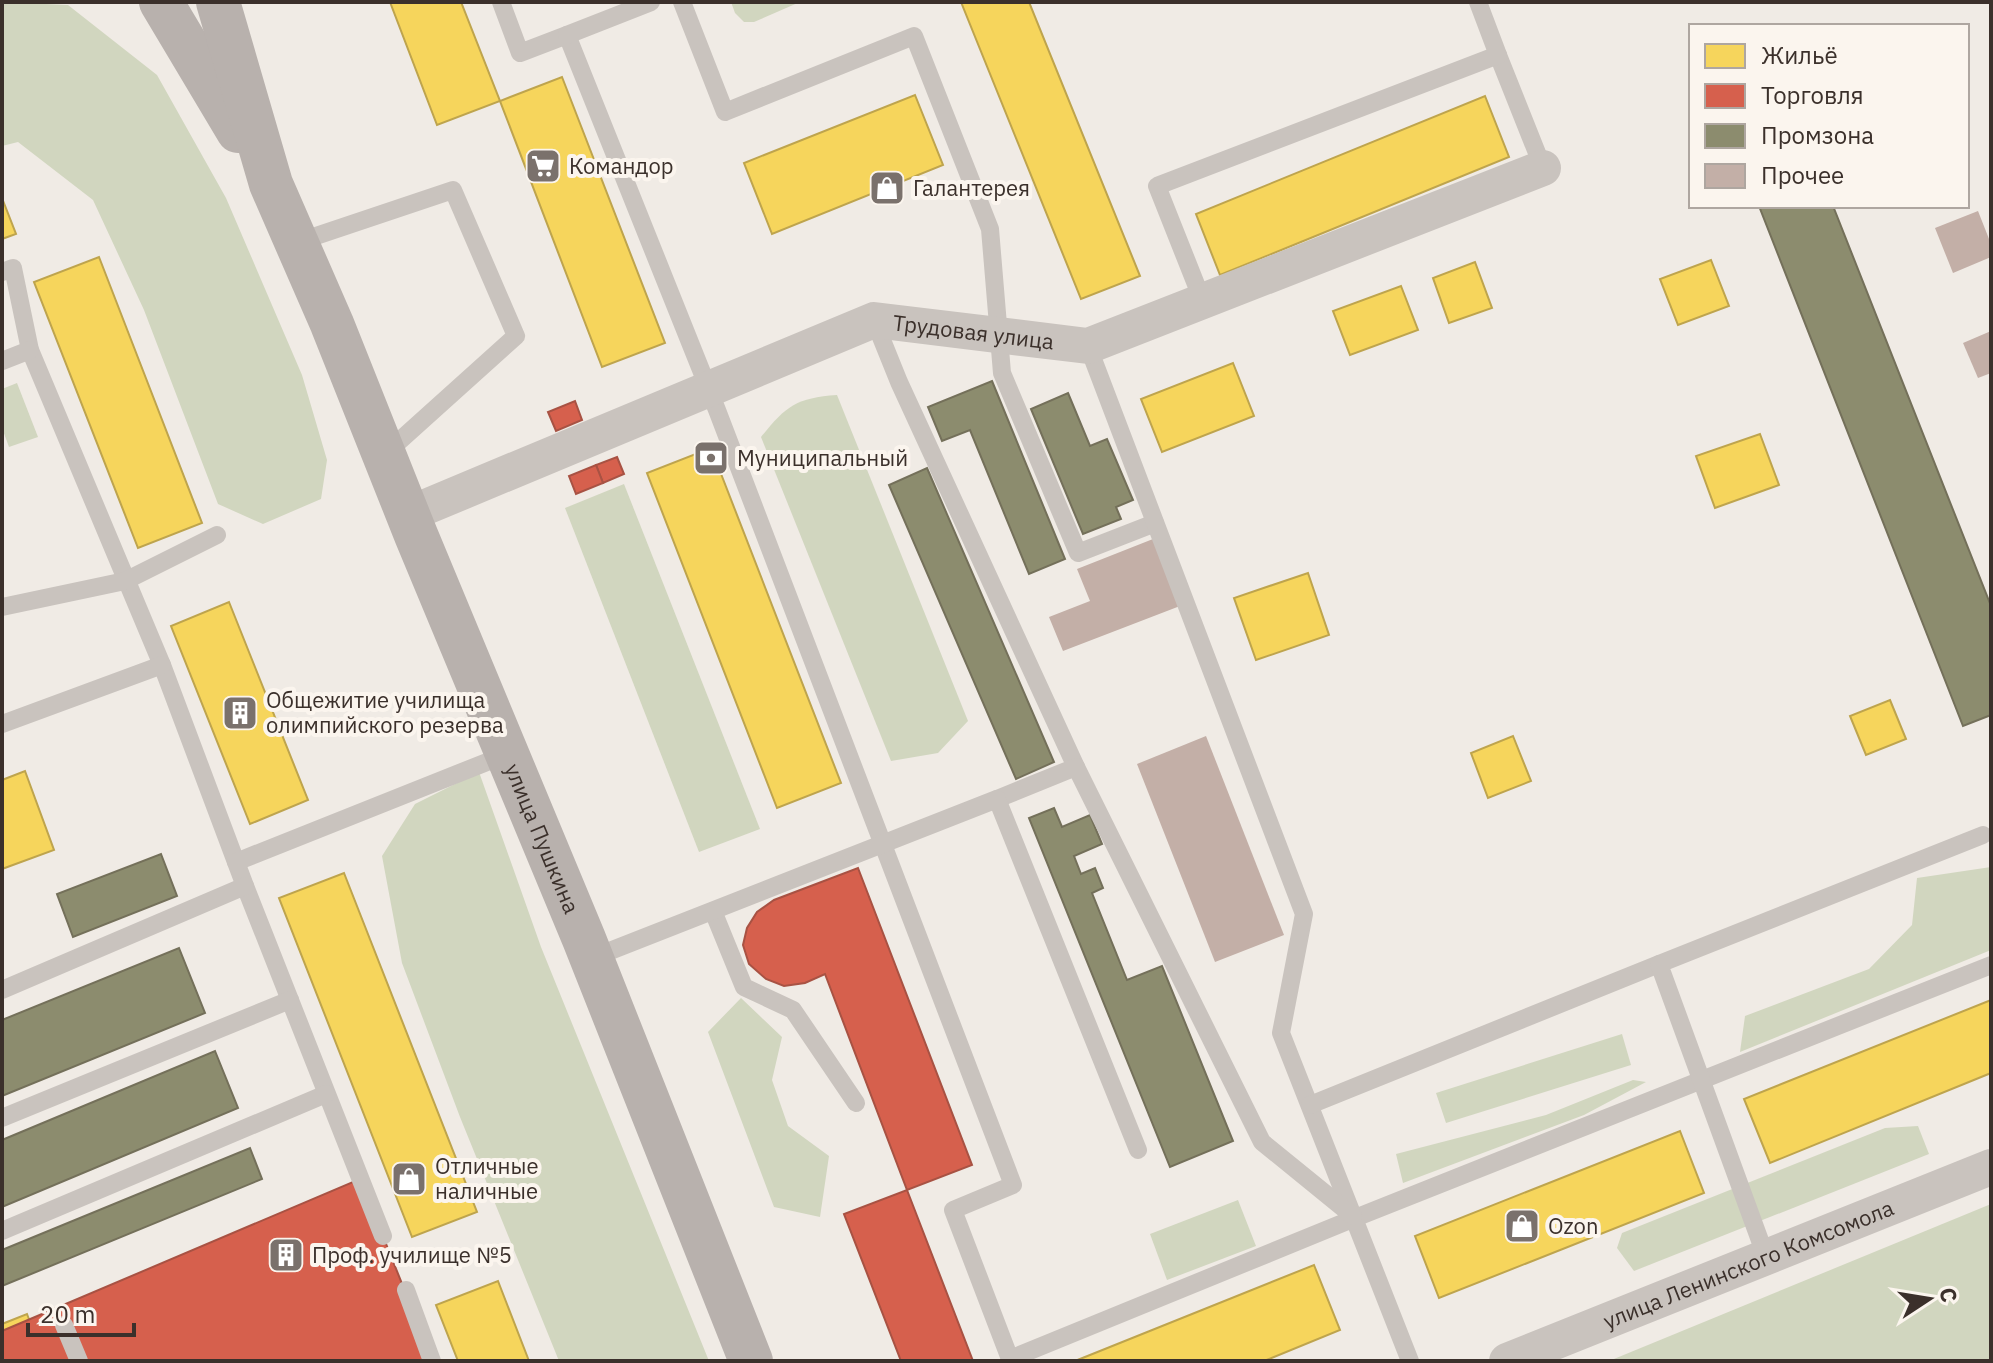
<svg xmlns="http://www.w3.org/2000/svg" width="1993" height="1363" font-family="'IBM Plex Sans',sans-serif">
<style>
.green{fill:#d1d6bf}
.homes{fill:#f6d55c;stroke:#bea44d;stroke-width:2}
.shops{fill:#d6604d;stroke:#a85243;stroke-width:2}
.industry{fill:#8c8c6e;stroke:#74705a;stroke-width:2}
.building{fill:#c3afa7}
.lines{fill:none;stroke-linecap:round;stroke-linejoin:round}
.lane{stroke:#c9c3be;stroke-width:18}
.street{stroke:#c9c3be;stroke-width:36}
.primary{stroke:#b8b1ad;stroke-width:44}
.labels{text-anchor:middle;stroke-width:8;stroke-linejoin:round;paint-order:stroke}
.poi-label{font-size:22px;fill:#3b302b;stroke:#fbf5ee;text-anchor:start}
.street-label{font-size:22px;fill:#3b302b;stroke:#fbf5ee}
</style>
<rect width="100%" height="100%" fill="#f0ebe5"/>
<g class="green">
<polygon points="2,2 68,5 157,75 226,198 302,375 327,460 321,499 263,524 218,504 144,310 93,200 18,142 2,146"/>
<polygon points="731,2 800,2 754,22 744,22 735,13"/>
<polygon points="17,383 38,437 9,447 2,428 2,389"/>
<path d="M837,395L968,721L938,753L891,761L761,437C786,406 796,398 837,395Z"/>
<polygon points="624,484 760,829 699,852 565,508"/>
<polygon points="479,772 541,947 709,1361 559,1361 460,1117 402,963 382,856 415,804"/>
<polygon points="1991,867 1991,950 1740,1052 1745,1016 1869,969 1912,925 1917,878"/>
<polygon points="741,998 782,1037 772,1080 788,1126 829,1156 820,1217 774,1207 708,1032"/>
<polygon points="1622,1034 1631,1065 1446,1123 1436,1093"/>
<polygon points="1633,1080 1646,1082 1584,1115 1403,1183 1396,1154 1546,1115"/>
<polygon points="1918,1126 1929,1154 1634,1271 1617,1248 1622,1233 1885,1128"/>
<polygon points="1238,1200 1256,1246 1167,1280 1150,1234"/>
<polygon points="1991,1204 1991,1361 1609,1361"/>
</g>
<g class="homes">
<polygon points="390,2 461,2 500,101 437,125"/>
<polygon points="961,2 1029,2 1140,276 1081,299"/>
<polygon points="562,77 665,343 602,367 500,101"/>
<polygon points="915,95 943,165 772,234 744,163"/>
<polygon points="1485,96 1509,157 1220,275 1196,214"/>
<polygon points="2,198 16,234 2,239"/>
<polygon points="99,257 202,523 138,548 34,282"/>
<polygon points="1711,260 1729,306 1678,325 1660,279"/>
<polygon points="1475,262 1492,308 1449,323 1433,278"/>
<polygon points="1401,286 1418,330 1350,355 1333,311"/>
<polygon points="1233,363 1254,416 1162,452 1141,399"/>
<polygon points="1760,434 1779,485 1715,508 1696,456"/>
<polygon points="711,448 841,783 777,808 647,473"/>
<polygon points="1308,573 1329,635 1256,660 1234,598"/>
<polygon points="229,602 308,800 250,824 171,626"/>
<polygon points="1890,700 1906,739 1866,755 1850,716"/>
<polygon points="1513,736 1531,781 1488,798 1471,753"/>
<polygon points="25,771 54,850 2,869 2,780"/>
<polygon points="344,873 477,1212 412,1237 279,898"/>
<polygon points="1991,1000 1991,1073 1770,1163 1744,1099"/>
<polygon points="1680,1131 1704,1193 1439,1298 1415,1236"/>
<polygon points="1314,1265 1340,1330 1264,1361 1075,1361"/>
<polygon points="498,1281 529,1361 458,1361 436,1305"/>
<polygon points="27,1314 45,1361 2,1361 2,1324"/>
</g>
<g class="shops">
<polygon points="575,401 582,420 556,431 548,412"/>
<polygon points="617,457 624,474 603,483 596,465"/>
<polygon points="596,465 603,483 576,494 569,476"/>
<polygon points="858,868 972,1165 907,1190 825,974 805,983 784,986 766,979 749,964 743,945 747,928 757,912 774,900"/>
<polygon points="360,1179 433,1361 2,1361 2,1331"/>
<polygon points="907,1190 973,1361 901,1361 844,1214"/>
</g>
<g class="industry">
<polygon points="1759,206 1833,206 1991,606 1991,715 1963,726"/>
<polygon points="992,381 1065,559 1029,574 970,430 942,441 928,407"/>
<polygon points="1068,393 1090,446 1107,439 1133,500 1116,507 1121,519 1083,534 1031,409"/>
<polygon points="927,468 1054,762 1016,779 889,485"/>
<polygon points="1054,808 1062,827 1090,815 1102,844 1074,856 1081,874 1095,868 1103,888 1092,893 1127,980 1162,966 1233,1141 1170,1167 1029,818"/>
<polygon points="161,854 177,896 73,937 57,894"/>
<polygon points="179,948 205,1013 2,1096 2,1020"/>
<polygon points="215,1051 238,1108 2,1207 2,1140"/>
<polygon points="250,1148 262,1179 2,1286 2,1250"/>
</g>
<g class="building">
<polygon points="1978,211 1991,244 1991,257 1953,273 1935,228"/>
<polygon points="1991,331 1991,373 1978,378 1963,343"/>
<polygon points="1153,539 1180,606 1063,651 1049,617 1090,601 1077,569"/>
<polygon points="1206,736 1284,935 1215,962 1137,764"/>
</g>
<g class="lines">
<g class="lane">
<polyline points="501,2 520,53 567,35 717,410 1013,1185 953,1210 1010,1359 1355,1218 1991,965"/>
<polyline points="682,2 725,112 914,36 990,229 1002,373 1078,553 1155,523"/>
<polyline points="567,35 651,2"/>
<polyline points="1498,55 1543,168"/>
<polyline points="295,243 453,190 516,336 386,453"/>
<polyline points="2,272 13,268 30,350 162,665 245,886 383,1236"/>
<polyline points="1203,302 1157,186 1498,55 1478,2"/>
<polyline points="874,320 899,382 1076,767"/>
<polyline points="1088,346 1304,914 1281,1033 1410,1361"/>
<polyline points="2,361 30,350"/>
<polyline points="2,607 125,581 217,535"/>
<polyline points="2,724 162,665"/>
<polyline points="997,799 1076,767 1262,1142 1353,1216"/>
<polyline points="236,862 507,754"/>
<polyline points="713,911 744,987 793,1010 856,1103"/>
<polyline points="592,958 997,799 1138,1150"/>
<polyline points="2,990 245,886"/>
<polyline points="1310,1105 1659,964"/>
<polyline points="2,1118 290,1000"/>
<polyline points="2,1231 326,1094"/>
<polyline points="1766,1257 1659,964 1983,835"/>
<polyline points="406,1290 432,1361"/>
<polyline points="64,1325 79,1361"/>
</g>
<g class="street">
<path id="s1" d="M409,514L874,320L1088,346L1543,168"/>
<path id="s2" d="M1507,1361L1991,1167"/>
</g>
<g class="primary">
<polyline points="161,2 238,131"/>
<path id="s3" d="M218,2L271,184L332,324L416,535L584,939L751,1361"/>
</g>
</g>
<defs>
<symbol id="supermarket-square" viewBox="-11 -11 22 22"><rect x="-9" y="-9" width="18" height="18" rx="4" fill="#7a716c" stroke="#fbf5ee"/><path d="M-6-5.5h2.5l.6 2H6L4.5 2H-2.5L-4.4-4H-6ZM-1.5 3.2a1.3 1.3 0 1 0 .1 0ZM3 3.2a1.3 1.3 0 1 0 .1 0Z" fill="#fff"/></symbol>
<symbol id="shop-square" viewBox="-11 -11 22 22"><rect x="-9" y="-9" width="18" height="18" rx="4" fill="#7a716c" stroke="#fbf5ee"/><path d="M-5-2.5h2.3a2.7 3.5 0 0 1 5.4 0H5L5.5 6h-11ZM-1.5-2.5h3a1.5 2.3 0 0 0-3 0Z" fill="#fff"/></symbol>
<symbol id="bank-square" viewBox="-11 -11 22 22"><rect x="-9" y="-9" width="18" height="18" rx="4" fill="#7a716c" stroke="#fbf5ee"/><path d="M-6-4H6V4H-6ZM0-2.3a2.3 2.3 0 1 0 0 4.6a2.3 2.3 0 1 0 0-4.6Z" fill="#fff"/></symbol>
<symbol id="building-square" viewBox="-11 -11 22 22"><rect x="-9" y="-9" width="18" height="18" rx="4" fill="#7a716c" stroke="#fbf5ee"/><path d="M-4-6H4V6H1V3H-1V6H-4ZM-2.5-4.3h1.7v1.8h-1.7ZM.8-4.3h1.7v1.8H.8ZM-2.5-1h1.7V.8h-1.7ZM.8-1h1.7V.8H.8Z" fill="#fff"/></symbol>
</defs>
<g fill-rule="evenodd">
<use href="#supermarket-square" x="523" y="146" width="40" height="40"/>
<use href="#shop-square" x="867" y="168" width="40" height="40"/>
<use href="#bank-square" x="691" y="438" width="40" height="40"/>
<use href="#building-square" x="220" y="693" width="40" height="40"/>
<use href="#shop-square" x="389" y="1159" width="40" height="40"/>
<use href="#shop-square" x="1502" y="1206" width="40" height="40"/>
<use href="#building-square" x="266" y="1235" width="40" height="40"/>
</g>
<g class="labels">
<g class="poi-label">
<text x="569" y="174">Командор</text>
<text x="913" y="196">Галантерея</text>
<text x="737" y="466">Муниципальный</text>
<text x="266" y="708">Общежитие училища<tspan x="266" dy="25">олимпийского резерва</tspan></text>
<text x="435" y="1174">Отличные<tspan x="435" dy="25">наличные</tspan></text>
<text x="1548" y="1234">Ozon</text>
<text x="312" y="1263">Проф. училище №5</text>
</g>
<g class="street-label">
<text dy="8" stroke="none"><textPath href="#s1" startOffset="604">Трудовая улица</textPath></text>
<text dy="8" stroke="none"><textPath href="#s3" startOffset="898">улица Пушкина</textPath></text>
<text dy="8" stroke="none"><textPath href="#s2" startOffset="260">улица Ленинского Комсомола</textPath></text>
</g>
</g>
<rect width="1993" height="1363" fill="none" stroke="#3b302b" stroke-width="8"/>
<rect x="1689" y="24" width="280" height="184" fill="#fbf5ee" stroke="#aea6a0" stroke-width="2"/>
<rect x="1705" y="44" width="40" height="24" fill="#f6d55c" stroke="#aea6a0" stroke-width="2"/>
<text x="1761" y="64" font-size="24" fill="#3b302b">Жильё</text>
<rect x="1705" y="84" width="40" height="24" fill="#d6604d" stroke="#aea6a0" stroke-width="2"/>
<text x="1761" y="104" font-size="24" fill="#3b302b">Торговля</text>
<rect x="1705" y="124" width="40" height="24" fill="#8c8c6e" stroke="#aea6a0" stroke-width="2"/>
<text x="1761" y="144" font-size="24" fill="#3b302b">Промзона</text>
<rect x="1705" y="164" width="40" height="24" fill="#c3afa7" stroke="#aea6a0" stroke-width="2"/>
<text x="1761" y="184" font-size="24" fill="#3b302b">Прочее</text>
<g transform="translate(1929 1299) rotate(78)" stroke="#fbf5ee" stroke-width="6" paint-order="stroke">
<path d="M0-6L14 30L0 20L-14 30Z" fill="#3b302b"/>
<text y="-12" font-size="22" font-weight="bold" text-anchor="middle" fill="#3b302b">С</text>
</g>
<path d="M28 1323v12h106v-12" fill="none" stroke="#3b302b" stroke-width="4"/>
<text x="40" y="1323" font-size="24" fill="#3b302b" stroke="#fbf5ee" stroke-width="6" paint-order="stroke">20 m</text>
</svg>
